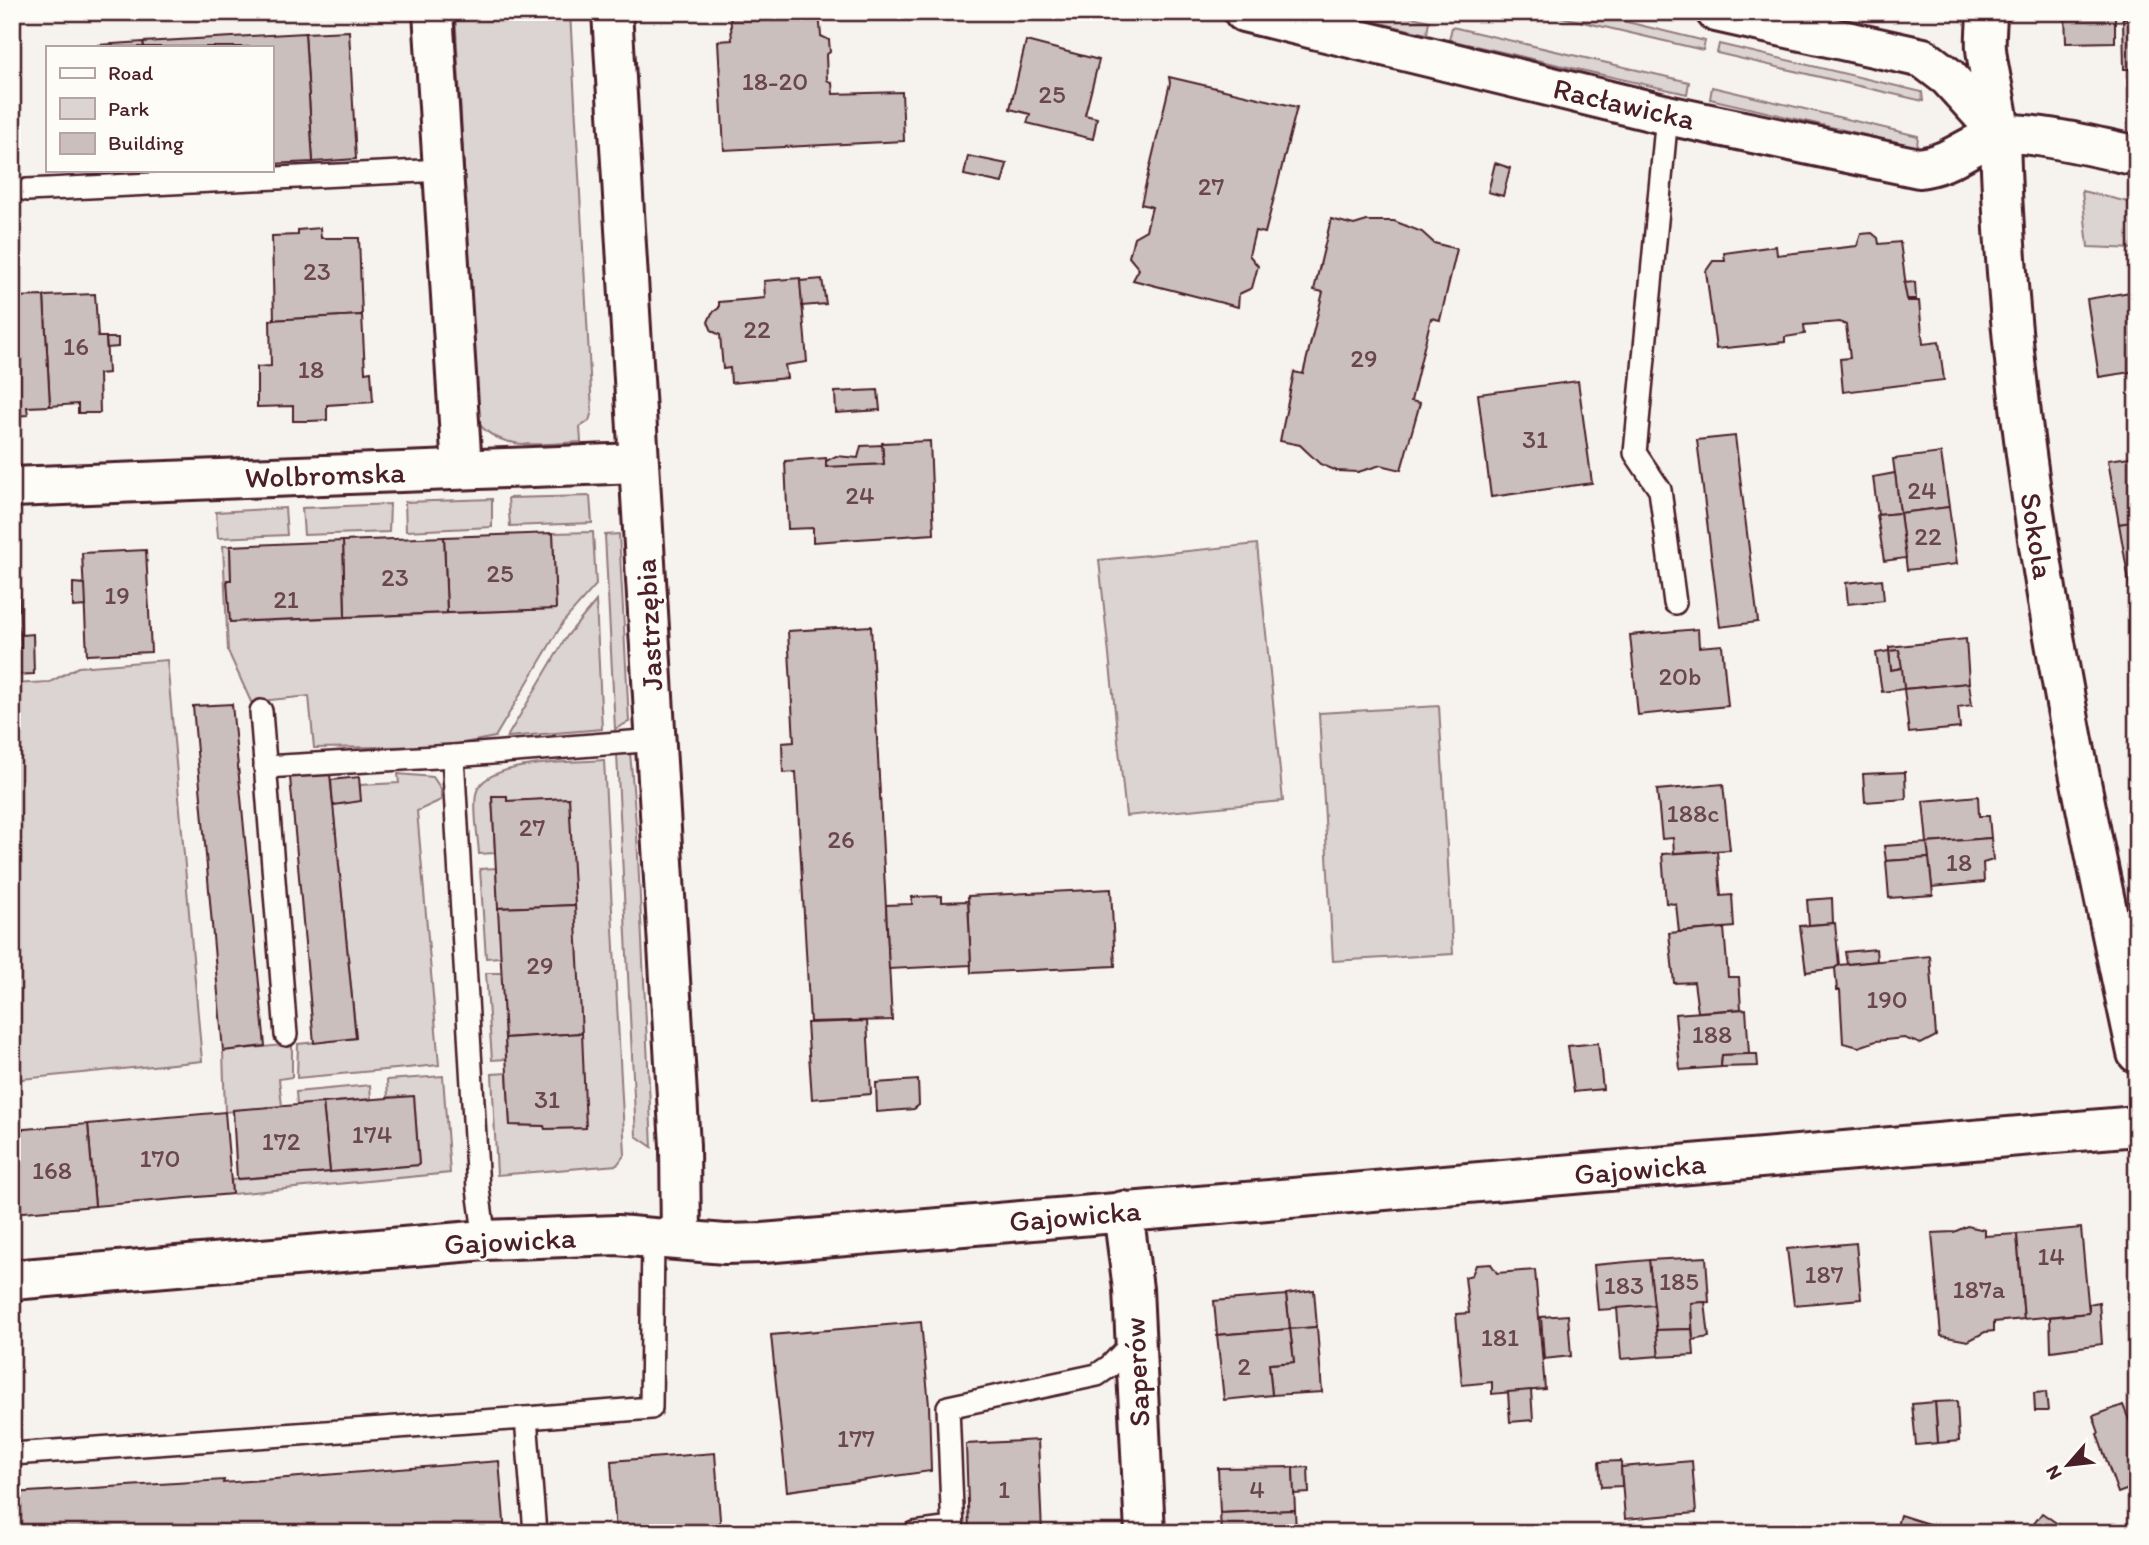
<svg xmlns="http://www.w3.org/2000/svg" width="2149" height="1545" font-family="Itim,sans-serif">
<style>
.green{fill:#dcd4d2;stroke:#937a7e;stroke-width:2}
.building{fill:#cbbfbe;stroke:#4a1f2b;stroke-width:2}
.lines{fill:none;stroke-linecap:round;stroke-linejoin:round}
.service-casing{stroke:#4a1f2b;stroke-width:26}
.minor-casing{stroke:#4a1f2b;stroke-width:44}
.tertiary-casing{stroke:#4a1f2b;stroke-width:44}
.service{stroke:#fdfcf7;stroke-width:21}
.minor{stroke:#fdfcf7;stroke-width:38}
.tertiary{stroke:#fdfcf7;stroke-width:38}
.labels{text-anchor:middle;stroke-width:5;stroke-linejoin:round;paint-order:stroke}
.number-label{font-size:26px;fill:#6a4750}
.street-label{font-size:30px;fill:#4a1f2b;stroke:#fdfcf7}
</style>
<rect width="100%" height="100%" fill="#f6f3ef"/>
<filter id="ink" filterUnits="userSpaceOnUse"><feTurbulence type="fractalNoise" baseFrequency=".0143" numOctaves="2"/><feDisplacementMap in="SourceGraphic" scale="14" xChannelSelector="R" yChannelSelector="G"/><feConvolveMatrix kernelMatrix="1 2 1 2 8 2 1 2 1" color-interpolation-filters="sRGB"/></filter>
<g filter="url(#ink)">
<g class="green">
<path d="M455,12H570L592,411L589,421L580,427L581,442C546,443 504,453 479,424Z"/>
<polygon points="1333,12 1391,12 1429,21 1427,34"/>
<polygon points="1540,12 1586,12 1705,41 1703,50"/>
<polygon points="1452,27 1689,82 1687,94 1449,40"/>
<polygon points="1719,44 1922,92 1923,101 1717,53"/>
<polygon points="1712,87 1918,136 1917,147 1710,99"/>
<polygon points="2082,191 2137,204 2137,249 2088,247"/>
<polygon points="590,496 592,523 510,526 508,498"/>
<polygon points="492,499 492,527 406,531 405,502"/>
<polygon points="390,504 389,532 304,535 302,508"/>
<polygon points="285,508 287,535 218,538 216,512"/>
<polygon points="593,532 596,585 564,621 495,737 447,746 314,748 309,696 251,702 228,651 223,546 230,546 231,580 227,581 231,622 556,609 553,533"/>
<polygon points="619,534 629,722 615,729 605,535"/>
<polygon points="1257,544 1283,801 1126,816 1099,560"/>
<polygon points="596,601 602,729 507,737 567,636"/>
<polygon points="167,660 202,1061 12,1080 12,684 50,682 78,667"/>
<polygon points="1439,706 1453,954 1333,961 1319,713"/>
<polygon points="630,752 637,836 652,1147 636,1136 617,754"/>
<path d="M604,760L625,1154L617,1165L497,1175L492,1074L507,1073L510,1125L544,1126L545,1129L585,1128L569,798L507,801L506,796H492L495,853L479,854C478,836 473,812 476,794C483,759 575,763 604,760Z"/>
<polygon points="398,774 433,777 441,789 441,800 417,811 439,1065 297,1078 298,1044 356,1038 333,805 360,801 360,785 399,783"/>
<polygon points="496,868 501,957 486,958 480,869"/>
<polygon points="486,973 502,973 506,1059 492,1060"/>
<polygon points="292,1044 292,1077 279,1079 282,1106 225,1112 223,1051"/>
<polygon points="443,1076 450,1173 232,1194 231,1180 419,1165 414,1096 388,1097 387,1080"/>
<polygon points="370,1085 371,1099 297,1105 296,1092"/>
</g>
<g class="building">
<polygon points="730,12 819,12 821,36 829,40 830,52 826,55 827,80 832,83 833,94 902,92 904,141 724,150 718,41 732,40"/>
<polygon points="2065,12 2115,12 2115,42 2066,43"/>
<polygon points="2137,17 2137,69 2124,69 2123,18"/>
<polygon points="349,31 356,159 313,162 305,33"/>
<polygon points="305,33 313,162 271,164 271,47 144,47 143,42"/>
<polygon points="1026,41 1099,60 1085,115 1097,118 1093,139 1027,123 1030,114 1010,109"/>
<polygon points="143,42 144,47 98,47 98,45"/>
<polygon points="1169,77 1297,107 1265,233 1255,231 1249,255 1258,266 1252,288 1239,294 1238,307 1133,280 1139,269 1129,257 1134,237 1146,230 1152,207 1141,204 1170,83"/>
<polygon points="968,156 1007,164 1002,183 964,175"/>
<polygon points="1495,163 1510,168 1503,196 1488,192"/>
<polygon points="105,170 151,170 151,172 106,174"/>
<polygon points="1331,219 1354,225 1367,221 1394,221 1422,232 1434,243 1457,249 1440,320 1431,318 1411,401 1420,403 1401,470 1381,465 1358,472 1337,471 1320,464 1300,445 1280,441 1294,372 1303,374 1323,292 1314,290"/>
<polygon points="320,228 321,238 359,238 362,315 274,320 272,236 298,235 298,230"/>
<polygon points="1872,233 1878,238 1879,244 1900,242 1908,301 1919,301 1923,344 1939,342 1944,380 1843,392 1840,359 1850,358 1846,325 1840,322 1804,325 1805,334 1785,337 1785,342 1716,349 1706,271 1713,261 1725,261 1724,253 1776,246 1777,255 1857,246 1861,234"/>
<polygon points="800,278 807,362 785,365 787,378 731,383 730,368 723,369 720,335 712,331 708,322 712,313 719,308 719,302 765,298 764,281"/>
<polygon points="822,279 826,304 802,306 800,281"/>
<polygon points="1915,282 1916,299 1907,299 1904,283"/>
<polygon points="2137,291 2137,371 2099,377 2087,299"/>
<polygon points="95,294 98,337 106,337 108,373 99,374 100,413 78,413 78,404 50,406 44,296"/>
<polygon points="44,296 50,406 27,407 28,415 12,416 12,297"/>
<polygon points="362,315 365,372 371,371 373,402 327,405 327,420 310,421 293,421 293,406 257,407 257,367 271,366 270,320"/>
<polygon points="106,338 118,338 118,347 107,348"/>
<polygon points="1578,381 1592,483 1491,497 1478,394"/>
<polygon points="878,390 880,410 836,413 835,392"/>
<polygon points="1735,436 1758,622 1720,627 1697,440"/>
<polygon points="930,441 934,534 813,542 813,528 788,529 785,461 826,458 827,466 884,464 882,443"/>
<polygon points="882,445 884,464 826,467 826,461 836,456 858,458 861,446"/>
<polygon points="1941,453 1949,507 1900,513 1893,459"/>
<polygon points="2137,456 2137,521 2119,524 2108,460"/>
<polygon points="1895,473 1900,513 1878,515 1873,477"/>
<polygon points="1949,507 1957,564 1907,570 1900,513"/>
<polygon points="1900,513 1906,558 1884,561 1877,515"/>
<polygon points="2137,521 2137,622 2136,622 2119,524"/>
<polygon points="553,533 556,609 447,613 444,537"/>
<polygon points="444,537 447,613 345,617 343,541"/>
<polygon points="343,541 345,617 230,622 227,580 231,580 230,546"/>
<polygon points="146,550 151,652 87,655 82,553"/>
<polygon points="12,554 18,555 21,648 12,649"/>
<polygon points="1882,579 1884,600 1848,604 1846,583"/>
<polygon points="73,583 85,584 86,606 73,607"/>
<polygon points="871,626 892,1020 810,1022 796,772 783,773 782,743 794,742 788,631"/>
<polygon points="1698,629 1699,647 1722,645 1728,706 1638,715 1630,635"/>
<polygon points="33,634 34,674 12,675 12,649 21,648 21,635"/>
<polygon points="1966,639 1969,683 1904,689 1899,650 1889,651 1889,647"/>
<polygon points="1899,650 1902,668 1891,670 1889,651"/>
<polygon points="1889,651 1891,670 1902,668 1904,689 1882,692 1876,653"/>
<polygon points="1969,683 1972,705 1958,707 1960,728 1909,733 1904,689"/>
<polygon points="232,704 265,1046 223,1051 193,706"/>
<polygon points="1905,772 1906,799 1865,802 1863,774"/>
<polygon points="330,774 356,1038 314,1043 290,777"/>
<polygon points="359,777 361,801 333,805 331,780"/>
<polygon points="1723,784 1730,850 1674,853 1673,838 1662,839 1657,790"/>
<polygon points="492,796 507,796 507,801 569,798 575,905 498,908"/>
<polygon points="1978,796 1979,816 1989,816 1991,838 1927,843 1923,801"/>
<polygon points="1991,838 1993,860 1983,863 1984,882 1932,887 1927,843"/>
<polygon points="1927,843 1929,858 1886,861 1884,846"/>
<polygon points="1717,851 1721,896 1732,895 1734,927 1679,932 1676,904 1666,903 1662,854"/>
<polygon points="1929,858 1933,895 1889,898 1886,861"/>
<polygon points="1111,889 1115,966 971,973 968,896"/>
<polygon points="942,896 942,902 968,901 971,965 889,969 886,905 912,904 912,897"/>
<polygon points="1832,898 1833,923 1809,925 1807,900"/>
<polygon points="575,905 582,1033 505,1038 498,908"/>
<polygon points="1835,923 1839,965 1835,968 1806,972 1800,926"/>
<polygon points="1724,928 1728,977 1739,977 1741,1009 1698,1012 1694,982 1674,983 1669,933"/>
<polygon points="1876,949 1877,961 1847,964 1845,952"/>
<polygon points="1930,956 1936,1036 1921,1044 1904,1038 1876,1041 1859,1047 1843,1043 1840,990 1837,990 1835,968 1839,965"/>
<polygon points="1746,1009 1749,1054 1722,1055 1721,1067 1680,1070 1675,1014"/>
<polygon points="867,1021 871,1094 812,1099 807,1023"/>
<polygon points="582,1033 586,1128 545,1129 544,1126 510,1125 505,1038"/>
<polygon points="1598,1043 1603,1089 1574,1092 1568,1046"/>
<polygon points="1749,1054 1757,1054 1758,1066 1721,1067 1722,1055"/>
<polygon points="918,1080 919,1105 914,1109 877,1112 876,1083"/>
<polygon points="414,1096 419,1165 330,1172 323,1103"/>
<polygon points="323,1103 330,1172 237,1179 233,1110"/>
<polygon points="225,1112 232,1194 95,1206 88,1124"/>
<polygon points="88,1124 95,1206 12,1213 12,1130"/>
<polygon points="1967,1226 1985,1230 1985,1236 2017,1234 2024,1319 1994,1322 1994,1331 1985,1332 1968,1341 1941,1336 1932,1233 1954,1232"/>
<polygon points="2081,1228 2089,1313 2024,1319 2017,1234"/>
<polygon points="1856,1243 1861,1299 1794,1305 1787,1249"/>
<polygon points="1706,1257 1709,1302 1691,1303 1692,1329 1656,1330 1649,1260"/>
<polygon points="1649,1260 1654,1306 1598,1310 1594,1265"/>
<polygon points="1491,1264 1497,1273 1535,1270 1545,1389 1492,1394 1492,1382 1462,1385 1456,1314 1469,1313 1465,1277 1472,1275 1476,1265"/>
<polygon points="1314,1290 1317,1327 1290,1329 1286,1294"/>
<polygon points="1286,1295 1290,1329 1217,1335 1214,1301"/>
<polygon points="1705,1302 1709,1337 1693,1340 1691,1303"/>
<polygon points="2099,1302 2102,1344 2051,1351 2050,1317 2089,1313 2089,1304"/>
<polygon points="1654,1305 1659,1356 1621,1359 1617,1308"/>
<polygon points="1568,1315 1571,1356 1544,1359 1541,1317"/>
<polygon points="921,1322 929,1405 931,1471 787,1491 771,1335"/>
<polygon points="1317,1327 1322,1392 1272,1395 1269,1364 1294,1362 1290,1329"/>
<polygon points="1290,1329 1294,1362 1269,1364 1272,1395 1224,1400 1217,1335"/>
<polygon points="1692,1329 1694,1355 1659,1357 1656,1330"/>
<polygon points="1531,1390 1533,1420 1510,1422 1508,1392"/>
<polygon points="2046,1392 2048,1411 2035,1411 2034,1393"/>
<polygon points="1957,1401 1959,1441 1938,1443 1935,1402"/>
<polygon points="1935,1402 1938,1443 1916,1445 1912,1404"/>
<polygon points="2123,1405 2130,1422 2137,1420 2137,1486 2118,1493 2097,1434 2099,1433 2093,1416"/>
<polygon points="1038,1440 1042,1533 969,1533 966,1444"/>
<polygon points="715,1453 721,1533 616,1533 611,1461"/>
<polygon points="499,1461 505,1533 12,1533 12,1493 224,1480 223,1483"/>
<polygon points="1621,1461 1622,1486 1601,1487 1599,1462"/>
<polygon points="1692,1461 1696,1513 1625,1519 1621,1467"/>
<polygon points="1293,1467 1295,1510 1220,1513 1218,1468"/>
<polygon points="1308,1467 1309,1493 1294,1494 1293,1468"/>
<polygon points="1295,1510 1296,1533 1221,1533 1220,1513"/>
<polygon points="2042,1513 2071,1533 2027,1533"/>
<polygon points="1900,1515 1938,1527 1936,1533 1895,1533"/>
<polygon points="1295,1526 1312,1526 1312,1533 1296,1533"/>
</g>
<g class="lines">
<defs>
<g id="service">
<polyline points="1667,115 1635,453 1660,490 1675,603"/>
<polyline points="27,190 443,170"/>
<polyline points="261,711 286,1035"/>
<polyline points="265,767 453,756"/>
<polyline points="485,1240 478,1189 453,756 656,740"/>
<polyline points="526,1418 651,1408 653,1237"/>
<polyline points="12,1454 526,1418 535,1533"/>
<polyline points="914,1533 952,1528"/>
<polyline points="953,1533 948,1407 1097,1375 1110,1366 1135,1340"/>
</g>
<g id="minor">
<polyline points="433,12 462,469"/>
<polyline points="612,12 680,1146 681,1239"/>
<polyline points="1716,12 1923,58 1948,77 2000,134"/>
<path d="M1987,12C1987,24 1985,37 1986,49C1989,79 1999,108 2000,138C2008,448 2073,751 2137,1053"/>
<polyline points="12,487 638,463"/>
<polyline points="1123,1211 1133,1289 1145,1533"/>
</g>
<g id="tertiary">
<path d="M1244,12L1667,115L1919,168C1950,165 1970,143 1999,135C2021,129 2111,150 2137,156"/>
<polyline points="12,1280 485,1240 617,1235 725,1244 763,1243 2137,1126"/>
</g>
</defs>
<use href="#service" class="service-casing"/>
<use href="#minor" class="minor-casing"/>
<use href="#tertiary" class="tertiary-casing"/>
<use href="#service" class="service"/>
<use href="#minor" class="minor"/>
<use href="#tertiary" class="tertiary"/>
</g>
</g>
<g class="labels">
<g class="number-label">
<text x="775" y="90">18-20</text>
<text x="1052" y="103">25</text>
<text x="1211" y="195">27</text>
<text x="317" y="280">23</text>
<text x="757" y="338">22</text>
<text x="76" y="355">16</text>
<text x="1364" y="367">29</text>
<text x="311" y="378">18</text>
<text x="1535" y="448">31</text>
<text x="1922" y="499">24</text>
<text x="860" y="504">24</text>
<text x="1928" y="545">22</text>
<text x="500" y="582">25</text>
<text x="395" y="586">23</text>
<text x="117" y="604">19</text>
<text x="286" y="608">21</text>
<text x="1680" y="685">20b</text>
<text x="1693" y="822">188c</text>
<text x="532" y="836">27</text>
<text x="841" y="848">26</text>
<text x="1959" y="871">18</text>
<text x="540" y="974">29</text>
<text x="1887" y="1008">190</text>
<text x="1712" y="1043">188</text>
<text x="547" y="1108">31</text>
<text x="372" y="1143">174</text>
<text x="281" y="1150">172</text>
<text x="160" y="1167">170</text>
<text x="52" y="1179">168</text>
<text x="2051" y="1265">14</text>
<text x="1824" y="1283">187</text>
<text x="1679" y="1290">185</text>
<text x="1624" y="1294">183</text>
<text x="1979" y="1298">187a</text>
<text x="1500" y="1346">181</text>
<text x="1244" y="1375">2</text>
<text x="856" y="1447">177</text>
<text x="1004" y="1498">1</text>
<text x="1257" y="1498">4</text>
</g>
<g class="street-label">
<text transform="translate(1624 104) rotate(13)" y="10">Racławicka</text>
<text transform="translate(325 475) rotate(-2)" y="10">Wolbromska</text>
<text transform="translate(2037 536) rotate(81)" y="10">Sokola</text>
<text transform="translate(649 625) rotate(-93)" y="10">Jastrzębia</text>
<text transform="translate(1640 1169) rotate(-5)" y="10">Gajowicka</text>
<text transform="translate(1075 1216) rotate(-5)" y="10">Gajowicka</text>
<text transform="translate(510 1241) rotate(-3)" y="10">Gajowicka</text>
<text transform="translate(1137 1372) rotate(-93)" y="10">Saperów</text>
</g>
</g>
<rect width="2149" height="1545" fill="none" stroke="#fdfcf7" stroke-width="42"/>
<rect x="21" y="21" width="2107" height="1503" fill="none" stroke="#4a1f2b" stroke-width="2.5" filter="url(#ink)"/>
<rect x="46" y="46" width="228" height="126" fill="#fdfcf7" stroke="#b5a4a5" stroke-width="2"/>
<rect x="60" y="68" width="35" height="10" fill="#fdfcf7" stroke="#b5a4a5" stroke-width="2"/>
<text x="108" y="80" font-size="21" fill="#4a1f2b">Road</text>
<rect x="60" y="98" width="35" height="21" fill="#dcd4d2" stroke="#b5a4a5" stroke-width="2"/>
<text x="108" y="116" font-size="21" fill="#4a1f2b">Park</text>
<rect x="60" y="133" width="35" height="21" fill="#cbbfbe" stroke="#b5a4a5" stroke-width="2"/>
<text x="108" y="150" font-size="21" fill="#4a1f2b">Building</text>
<g transform="translate(2068 1465) rotate(242)" stroke="#fdfcf7" stroke-width="5" paint-order="stroke">
<path d="M0-5L12 26L0 18L-12 26Z" fill="#4a1f2b"/>
<text y="-10" font-size="19" font-weight="bold" text-anchor="middle" fill="#4a1f2b">N</text>
</g>
</svg>
